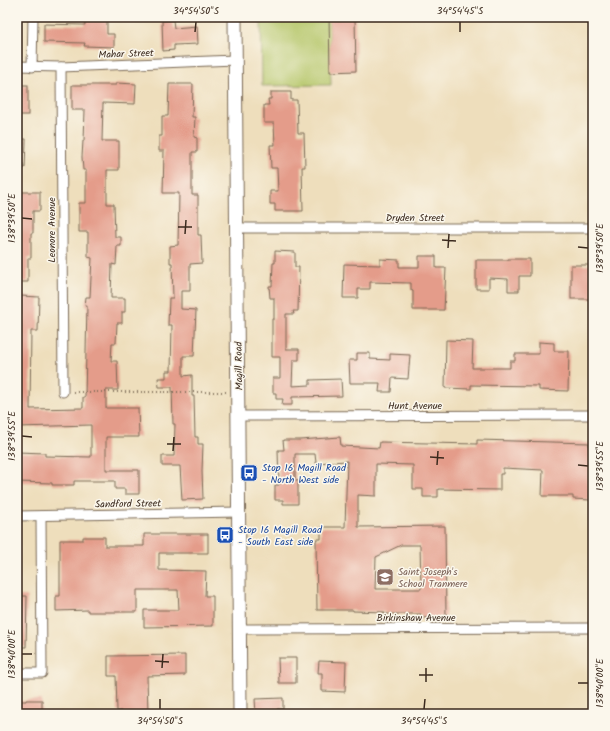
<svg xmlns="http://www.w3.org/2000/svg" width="610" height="731" font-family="Kalam,sans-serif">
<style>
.green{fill:#b5c669;stroke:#787844}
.building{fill:#e49c8a;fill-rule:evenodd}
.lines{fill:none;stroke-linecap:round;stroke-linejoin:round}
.street-casing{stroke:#7a6955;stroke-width:11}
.secondary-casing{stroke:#7a6955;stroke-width:15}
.path{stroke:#7a6955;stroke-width:2;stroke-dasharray:1 3;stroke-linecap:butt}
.street{stroke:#fff;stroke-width:9}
.secondary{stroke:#fff;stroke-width:13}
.ticks{fill:none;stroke:#3b2a1e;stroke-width:1.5}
.labels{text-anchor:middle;stroke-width:3;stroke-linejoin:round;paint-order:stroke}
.street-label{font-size:10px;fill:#3b2a1e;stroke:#fbf7ec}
.transit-label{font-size:10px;fill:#164399;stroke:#fbf7ec;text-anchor:start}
.education-label{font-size:10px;fill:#785e54;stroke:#fbf7ec;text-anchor:start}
.neatline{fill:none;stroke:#3b2a1e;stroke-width:1.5}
.ticks-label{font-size:10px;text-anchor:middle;fill:#3b2a1e}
</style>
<rect width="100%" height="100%" fill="#fbf7ec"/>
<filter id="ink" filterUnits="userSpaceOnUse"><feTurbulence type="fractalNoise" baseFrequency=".025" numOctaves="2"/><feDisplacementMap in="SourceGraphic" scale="8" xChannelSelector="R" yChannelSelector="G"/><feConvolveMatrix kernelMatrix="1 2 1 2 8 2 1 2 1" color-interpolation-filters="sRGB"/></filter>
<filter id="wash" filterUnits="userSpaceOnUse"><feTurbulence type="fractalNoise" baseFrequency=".012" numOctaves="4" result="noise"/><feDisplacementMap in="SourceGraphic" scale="16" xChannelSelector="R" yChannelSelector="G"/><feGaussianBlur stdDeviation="0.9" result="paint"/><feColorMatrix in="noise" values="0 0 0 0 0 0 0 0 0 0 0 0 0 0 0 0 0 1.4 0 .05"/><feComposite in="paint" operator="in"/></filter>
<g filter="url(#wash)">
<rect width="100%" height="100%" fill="#eedebc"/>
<polygon class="green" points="261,17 329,17 331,85 262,86"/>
<g id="blocks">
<g class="building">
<polygon points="85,17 107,17 107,34 114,34 114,47 84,46 85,43 44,42 44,24 85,25"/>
<polygon points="329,17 355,17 356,71 330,72"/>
<polygon points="173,20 174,28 197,26 198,44 174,45 174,50 163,51 162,21"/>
<polygon points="116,83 136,84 135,104 103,103 102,141 119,141 119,170 107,170 107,204 114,204 115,237 121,237 121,246 117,246 116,265 112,264 111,298 125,298 125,312 122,312 122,323 117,323 116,343 112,343 111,361 117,361 118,390 106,390 106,408 138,408 139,437 106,437 106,470 139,470 139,494 125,494 125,489 115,489 115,481 74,481 74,485 52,485 52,483 17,482 17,452 45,453 45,456 91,457 91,425 17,427 17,314 21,315 21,296 39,297 38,331 31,331 30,409 83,408 83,397 85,397 87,306 85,306 86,297 90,297 92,258 88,257 88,232 79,232 79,203 86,203 86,170 83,170 82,157 83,141 84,141 85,110 72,110 72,85 116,85"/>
<polygon points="169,84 193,84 192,117 195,117 194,137 197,138 197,152 192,152 192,195 198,195 198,235 201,235 202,263 190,264 190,291 181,291 181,309 196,310 194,356 183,356 183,376 192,375 192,396 194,396 195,437 198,437 198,444 203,444 202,471 203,499 182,500 180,466 162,466 162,456 174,456 175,424 173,424 172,387 159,387 158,378 166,378 166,371 171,371 172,325 168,325 169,298 173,298 172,263 170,263 170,246 178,245 179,193 163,193 164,151 159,151 159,136 162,136 162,116 168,116"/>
<rect x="17" y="85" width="11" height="30"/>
<polygon points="271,92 291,92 291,100 297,100 298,133 304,133 305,167 302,167 303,211 275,211 275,204 270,204 270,191 278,191 277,168 271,168 270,145 275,145 274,123 264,123 264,105 269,105 268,99 271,99"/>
<polygon points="17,139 26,139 25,168 17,168"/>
<polygon points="17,192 40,192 40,211 33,211 33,233 31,233 31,258 28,258 28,282 17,282"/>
<polygon points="275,251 295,252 295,267 299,267 298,311 293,311 294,314 286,314 286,349 299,349 299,360 293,360 292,386 310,385 310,380 341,379 342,396 292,397 292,405 282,405 283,399 276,399 276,393 273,393 273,378 280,378 280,357 272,357 272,319 274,319 274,298 270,298 269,286 272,286 273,263 275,263"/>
<polygon points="419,256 436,256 436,268 446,268 444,310 413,310 413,290 411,290 411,283 370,282 370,289 358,289 358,298 343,298 344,264 380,265 380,259 399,260 399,267 419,267"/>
<polygon points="508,259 530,259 530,276 519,276 519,291 508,291 508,279 489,278 489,289 476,289 476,260 508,260"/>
<rect x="571" y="265" width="22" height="34"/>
<polygon points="446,340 473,341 472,368 510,368 510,361 515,361 515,354 539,354 539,342 554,343 554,351 569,351 568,391 539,390 539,386 471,385 471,389 445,388"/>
<polygon points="357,353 370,353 370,359 390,360 390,354 410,355 408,379 392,378 391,392 379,392 380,383 350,383 349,360 357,360"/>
<path d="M340,437L341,446L379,448L380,442L477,444V440L589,443V449H593V464H591L590,500L573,499V496H542L543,470L503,468V474H500V490L438,489V497H423V489H413V465L376,464V496L358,495V527L445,526L446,617L421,618V614H384V612L353,611V610H317L316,539H321V527H345L347,461L316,463L315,454H295V480H298V504H283V500H275V485H279L278,450H284L283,440H300ZM401,545H420L421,589H375L376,557Z"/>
<polygon points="144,534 208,534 208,553 159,553 159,570 206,571 205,596 213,596 213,626 144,627 144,610 179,610 178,590 137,590 137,612 88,612 88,610 56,611 56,596 60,596 60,540 83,540 83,537 105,537 105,546 144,546"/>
<polygon points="17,596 27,596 26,647 17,647"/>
<polygon points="185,655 185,675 147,676 148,714 121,714 121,711 117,711 116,676 108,676 108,656"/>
<polygon points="278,658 296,658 296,683 279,683"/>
<polygon points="319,661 346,662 345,692 322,691 322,673 318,673"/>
<polygon points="283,698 283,709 277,709 277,714 256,714 255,699"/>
<polygon points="26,700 42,700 42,714 17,714 17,701 26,701"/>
</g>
</g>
</g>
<g filter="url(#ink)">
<use href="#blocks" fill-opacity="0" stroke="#7a6955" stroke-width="1"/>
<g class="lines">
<defs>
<g id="street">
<polyline points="17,66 61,67 235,60"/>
<polyline points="32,67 33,17"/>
<polyline points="61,67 63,392"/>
<polyline points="236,228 593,228"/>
<polyline points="238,416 593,415"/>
<polyline points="17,516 239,512"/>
<polyline points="240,629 593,628"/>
<polyline points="17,673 42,673 41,516"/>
</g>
<polyline id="secondary" points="235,17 240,714"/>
</defs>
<use href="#street" class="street-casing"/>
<use href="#secondary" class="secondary-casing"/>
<polyline class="path" points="73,392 227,392"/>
<use href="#street" class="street"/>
<use href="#secondary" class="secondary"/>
</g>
</g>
<path class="ticks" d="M195,32L196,22M460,32V22M22,218L32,219M178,227H192M185,234L186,220M442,240L456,241M578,247L588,248M448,248L449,234M22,436L32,437M167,444H181M173,451L174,437M430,457L444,458M437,465L438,451M578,465L588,466M22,654H32M155,661L169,662M162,668L163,654M419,675H433M426,682V668M578,683H588M160,709V699M424,709L425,699"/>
<defs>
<symbol id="bus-square" viewBox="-11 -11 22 22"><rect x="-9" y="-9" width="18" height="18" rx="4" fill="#1a4fb4" stroke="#fbf7ec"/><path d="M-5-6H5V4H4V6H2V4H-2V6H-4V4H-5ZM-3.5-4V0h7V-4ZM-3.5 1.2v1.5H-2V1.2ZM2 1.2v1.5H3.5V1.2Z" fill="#fff"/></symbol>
<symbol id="school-square" viewBox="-11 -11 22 22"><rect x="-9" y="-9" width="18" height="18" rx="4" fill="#8d6e63" stroke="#fbf7ec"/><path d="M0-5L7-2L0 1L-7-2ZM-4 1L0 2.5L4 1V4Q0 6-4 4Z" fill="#fff"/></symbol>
</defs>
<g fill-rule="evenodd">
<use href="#bus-square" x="239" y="463" width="20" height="20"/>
<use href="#bus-square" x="215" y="525" width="20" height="20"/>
<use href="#school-square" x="375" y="567" width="20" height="20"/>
</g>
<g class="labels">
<g class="street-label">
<text transform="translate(126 53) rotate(-2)" y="4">Mahar Street</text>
<text x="415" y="221">Dryden Street</text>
<text transform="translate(51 230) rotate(-90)" y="4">Leonore Avenue</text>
<text transform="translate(238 366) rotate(-91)" y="4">Magill Road</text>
<text x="415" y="409">Hunt Avenue</text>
<text transform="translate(128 503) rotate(-1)" y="4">Sandford Street</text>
<text x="416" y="621">Birkinshaw Avenue</text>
</g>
<g class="transit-label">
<text x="262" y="471">Stop 16 Magill Road<tspan x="262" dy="12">- North West side</tspan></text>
<text x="238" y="533">Stop 16 Magill Road<tspan x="238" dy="12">- South East side</tspan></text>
</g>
<g class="education-label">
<text x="398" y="575">Saint Joseph's<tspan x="398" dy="12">School Tranmere</tspan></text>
</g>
</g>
<rect width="610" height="731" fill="none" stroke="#fbf7ec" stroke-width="44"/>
<rect x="22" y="22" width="566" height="687" class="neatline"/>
<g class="ticks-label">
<text x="196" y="14">34°54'50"S</text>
<text x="460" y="14">34°54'45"S</text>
<text transform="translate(11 218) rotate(-90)" y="4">138°39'50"E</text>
<text transform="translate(599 248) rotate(-90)" y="4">138°39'50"E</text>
<text transform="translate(11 436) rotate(-90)" y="4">138°39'55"E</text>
<text transform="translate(599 466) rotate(-90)" y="4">138°39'55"E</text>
<text transform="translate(11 654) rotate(-90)" y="4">138°40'00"E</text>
<text transform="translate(599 683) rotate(-90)" y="4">138°40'00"E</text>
<text x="160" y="724">34°54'50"S</text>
<text x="424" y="724">34°54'45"S</text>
</g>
</svg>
